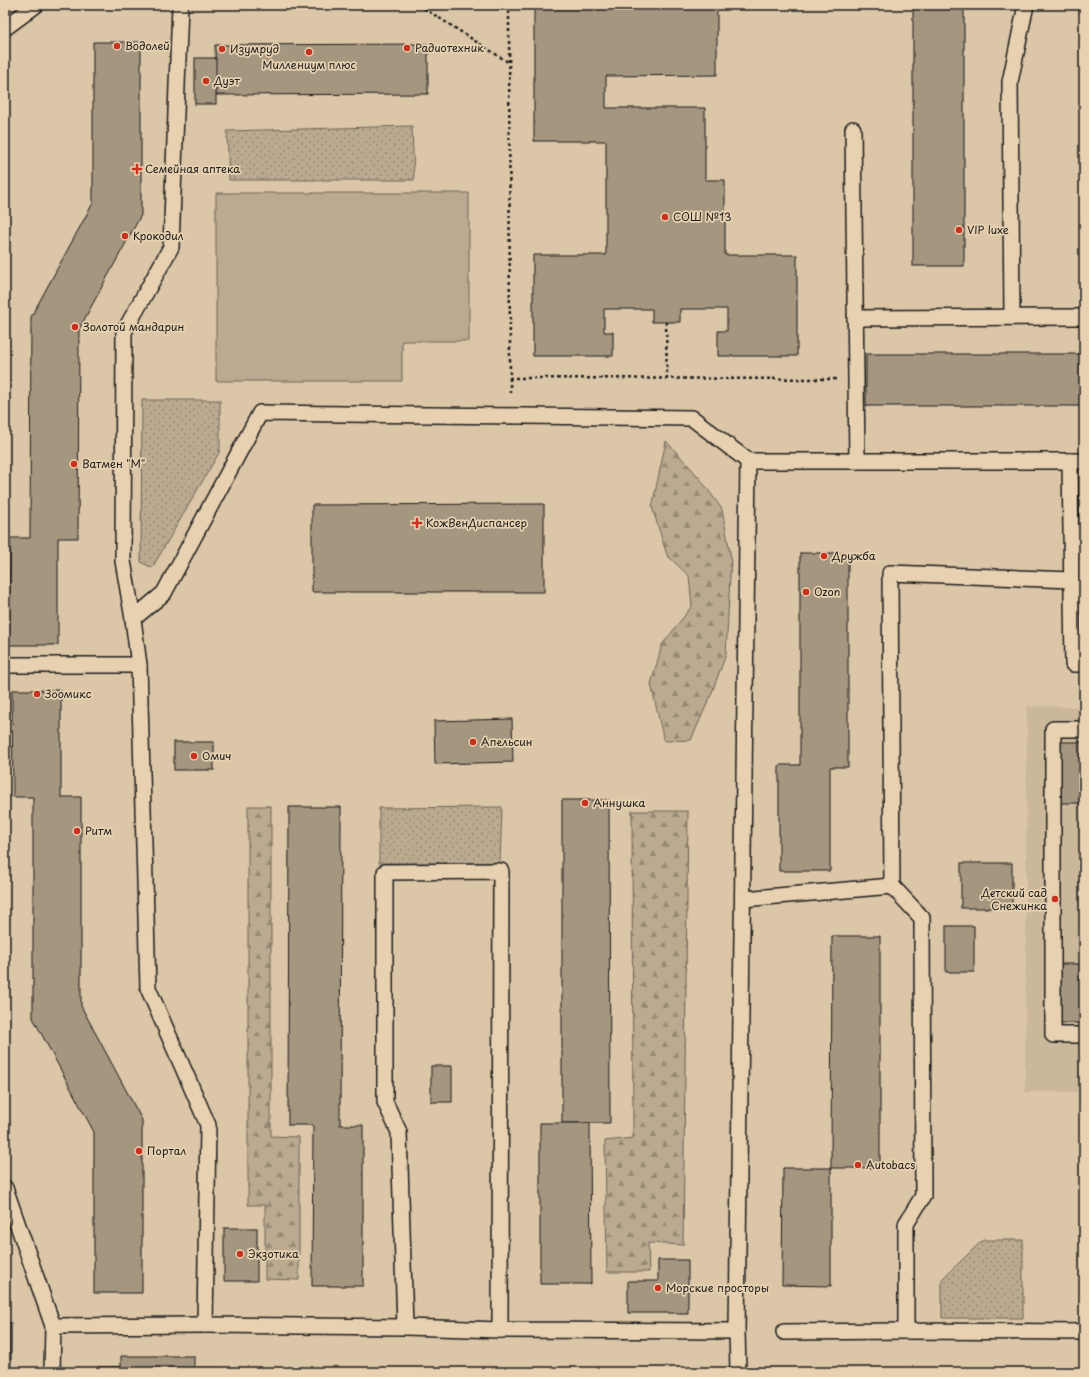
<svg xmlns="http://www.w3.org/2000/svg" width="1089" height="1377" font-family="'Playpen Sans',sans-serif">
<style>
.built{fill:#cbb89b}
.grass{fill:url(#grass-dots);stroke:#6c6356}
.forest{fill:url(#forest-firs);stroke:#6c6356}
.garden{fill:#bbaa90;stroke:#6c6356}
.building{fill:#a59680;stroke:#1c1c1c}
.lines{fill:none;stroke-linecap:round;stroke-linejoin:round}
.lane-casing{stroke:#1c1c1c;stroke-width:18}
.path{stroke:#1c1c1c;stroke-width:2.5;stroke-dasharray:3 3;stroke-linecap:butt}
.lane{stroke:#e7d1b0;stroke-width:15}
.poi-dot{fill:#c8321e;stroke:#e7d1b0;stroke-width:1.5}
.labels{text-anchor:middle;stroke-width:3.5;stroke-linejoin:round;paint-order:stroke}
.poi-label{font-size:11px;fill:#1c1c1c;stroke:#e7d1b0;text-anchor:start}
</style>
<defs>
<pattern id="grass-dots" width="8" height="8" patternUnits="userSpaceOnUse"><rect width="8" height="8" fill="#bbaa90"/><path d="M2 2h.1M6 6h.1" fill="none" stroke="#978a75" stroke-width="1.8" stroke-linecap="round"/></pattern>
<pattern id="forest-firs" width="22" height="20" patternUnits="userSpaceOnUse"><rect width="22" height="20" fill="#bbaa90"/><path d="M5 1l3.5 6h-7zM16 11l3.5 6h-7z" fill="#978a75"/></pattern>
</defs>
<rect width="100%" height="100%" fill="#dbc6a7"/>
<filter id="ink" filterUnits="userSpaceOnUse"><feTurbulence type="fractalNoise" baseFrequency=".025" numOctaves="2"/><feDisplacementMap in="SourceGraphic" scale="8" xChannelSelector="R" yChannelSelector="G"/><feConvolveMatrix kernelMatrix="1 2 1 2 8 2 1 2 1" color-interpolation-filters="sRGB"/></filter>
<g filter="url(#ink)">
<polygon class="built" points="1027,706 1084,707 1084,1092 1025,1092"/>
<g class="grass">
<polygon points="412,126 414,180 229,180 227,131"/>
<polygon points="142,400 220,400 220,451 152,568 141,562"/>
<polygon points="502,807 500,864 379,863 379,808"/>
<polygon points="983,1240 1023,1240 1023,1318 942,1318 942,1279"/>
</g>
<g class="forest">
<polygon points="666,441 698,476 722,509 731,558 726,654 711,695 691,740 664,741 651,684 662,645 692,606 689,576 667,555 652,507"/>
<polygon points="248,806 271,806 271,1136 299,1137 299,1280 265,1279 265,1205 248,1205"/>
<polygon points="632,811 688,811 683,1245 648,1243 649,1272 607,1272 605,1141 633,1138"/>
</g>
<polygon class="garden" points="216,193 469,193 469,341 402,341 402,381 216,381"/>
<g class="building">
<polygon points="534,5 717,5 717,75 606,76 606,108 705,108 705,180 725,180 725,255 797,255 797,356 718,356 718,331 727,331 727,309 680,309 680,322 652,322 652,309 604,309 604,332 613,332 613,356 533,356 533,255 606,255 606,141 534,141"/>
<rect x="913" y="5" width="51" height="261"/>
<polygon points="93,42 141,42 141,215 79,329 78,538 58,538 58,645 9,645 10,538 30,538 31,317 93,203"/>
<polygon points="428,44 428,94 216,95 215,45"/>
<rect x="195" y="58" width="21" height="46"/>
<rect x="866" y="354" width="218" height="52"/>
<polygon points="544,504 544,592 312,592 312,505"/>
<polygon points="800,553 848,553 848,767 830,767 830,871 779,871 779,765 800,765"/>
<polygon points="12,690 61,690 61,797 81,797 81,1006 142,1120 142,1293 94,1293 94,1132 33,1018 33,797 13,797"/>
<polygon points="512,719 513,762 435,764 434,721"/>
<rect x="174" y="742" width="40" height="28"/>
<rect x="1059" y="742" width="25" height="61"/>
<polygon points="562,800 609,800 610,1123 562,1123"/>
<polygon points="289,807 341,807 340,1125 363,1125 363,1286 312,1286 313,1125 288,1125"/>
<rect x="961" y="863" width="51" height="45"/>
<rect x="946" y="926" width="28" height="46"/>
<polygon points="832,936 880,936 880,1168 831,1168"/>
<rect x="1059" y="964" width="25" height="59"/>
<rect x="431" y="1066" width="21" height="36"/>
<polygon points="540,1123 590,1123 591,1284 540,1284"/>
<polygon points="783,1168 831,1168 831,1286 782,1285"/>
<rect x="224" y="1228" width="33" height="53"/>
<polygon points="658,1260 688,1260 688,1313 628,1313 628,1281 658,1281"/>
<rect x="5" y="1323" width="6" height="49"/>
<polygon points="121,1356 194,1356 194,1368 216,1368 216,1372 98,1372 98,1367 121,1367"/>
</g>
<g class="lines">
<defs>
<g id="lane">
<polyline points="5,28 36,5"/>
<polyline points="853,129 857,461"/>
<polyline points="1012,317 1010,82 1026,5"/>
<polyline points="855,318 1084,317"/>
<polyline points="1070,461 1073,664 1084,664"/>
<polyline points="1072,580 890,573 892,886 922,918 923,1196 906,1224 906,1331 1084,1332"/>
<polyline points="133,619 164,593 260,413 692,418 748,461 1084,461"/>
<polyline points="5,665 139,665 148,988 208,1125 205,1325"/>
<polyline points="139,665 133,619 123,561 124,332 171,247 180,5"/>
<polyline points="1084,729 1053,729 1053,1035 1084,1035"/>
<polyline points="743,899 892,886"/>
<polyline points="5,1188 53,1326"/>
<polyline points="405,1327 500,1330"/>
<polyline points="784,1332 906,1331"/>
<polyline points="52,1372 53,1326 205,1325 405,1327 399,1132 385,1102 385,872 501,871 500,1330 737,1331"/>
<polyline points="738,1372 737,1331 748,461"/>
</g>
</defs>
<use href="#lane" class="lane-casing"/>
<g class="path">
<polyline points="419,5 508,62"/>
<polyline points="509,5 510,378 836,379"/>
<polyline points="666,322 667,379"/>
<polyline points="510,378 510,395"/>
</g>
<use href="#lane" class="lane"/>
</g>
</g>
<g class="poi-dot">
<circle cx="117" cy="46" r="4"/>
<circle cx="407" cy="48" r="4"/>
<circle cx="222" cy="49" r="4"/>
<circle cx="309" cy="52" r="4"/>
<circle cx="206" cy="81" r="4"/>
<path d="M135 163h4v4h4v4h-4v4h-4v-4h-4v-4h4z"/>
<circle cx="665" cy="217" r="4"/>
<circle cx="959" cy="230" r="4"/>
<circle cx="125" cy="236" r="4"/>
<circle cx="75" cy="327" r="4"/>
<circle cx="74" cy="464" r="4"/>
<path d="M415 517h4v4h4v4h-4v4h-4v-4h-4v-4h4z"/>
<circle cx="824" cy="556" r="4"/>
<circle cx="806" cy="592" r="4"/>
<circle cx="37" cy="694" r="4"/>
<circle cx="473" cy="742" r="4"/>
<circle cx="194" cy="756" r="4"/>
<circle cx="585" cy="803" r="4"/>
<circle cx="77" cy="831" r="4"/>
<circle cx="1055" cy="899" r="4"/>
<circle cx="139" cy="1151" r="4"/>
<circle cx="858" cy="1165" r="4"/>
<circle cx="240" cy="1254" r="4"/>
<circle cx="658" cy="1288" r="4"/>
</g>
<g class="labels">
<g class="poi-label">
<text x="125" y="50">Водолей</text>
<text x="415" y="52">Радиотехник</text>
<text x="230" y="53">Изумруд</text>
<text x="309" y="69" text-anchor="middle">Миллениум плюс</text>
<text x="214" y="85">Дуэт</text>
<text x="145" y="173">Семейная аптека</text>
<text x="673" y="221">СОШ №13</text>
<text x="967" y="234">VIP luxe</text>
<text x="133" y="240">Крокодил</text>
<text x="83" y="331">Золотой мандарин</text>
<text x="82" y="468">Ватмен "М"</text>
<text x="426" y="527">КожВенДиспансер</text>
<text x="832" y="560">Дружба</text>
<text x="814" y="596">Ozon</text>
<text x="45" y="698">Зоомикс</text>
<text x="481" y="746">Апельсин</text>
<text x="202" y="760">Омич</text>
<text x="593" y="807">Аннушка</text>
<text x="85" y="835">Ритм</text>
<text x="1047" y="897" text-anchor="end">Детский сад<tspan x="1047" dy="13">Снежинка</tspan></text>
<text x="147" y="1155">Портал</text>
<text x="866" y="1169">Autobacs</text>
<text x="248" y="1258">Экзотика</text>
<text x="666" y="1292">Морские просторы</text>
</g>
</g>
<rect width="1089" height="1377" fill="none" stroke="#e7d1b0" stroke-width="20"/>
<rect x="10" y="10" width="1069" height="1357" fill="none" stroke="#1c1c1c" stroke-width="1.5" filter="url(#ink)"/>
</svg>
